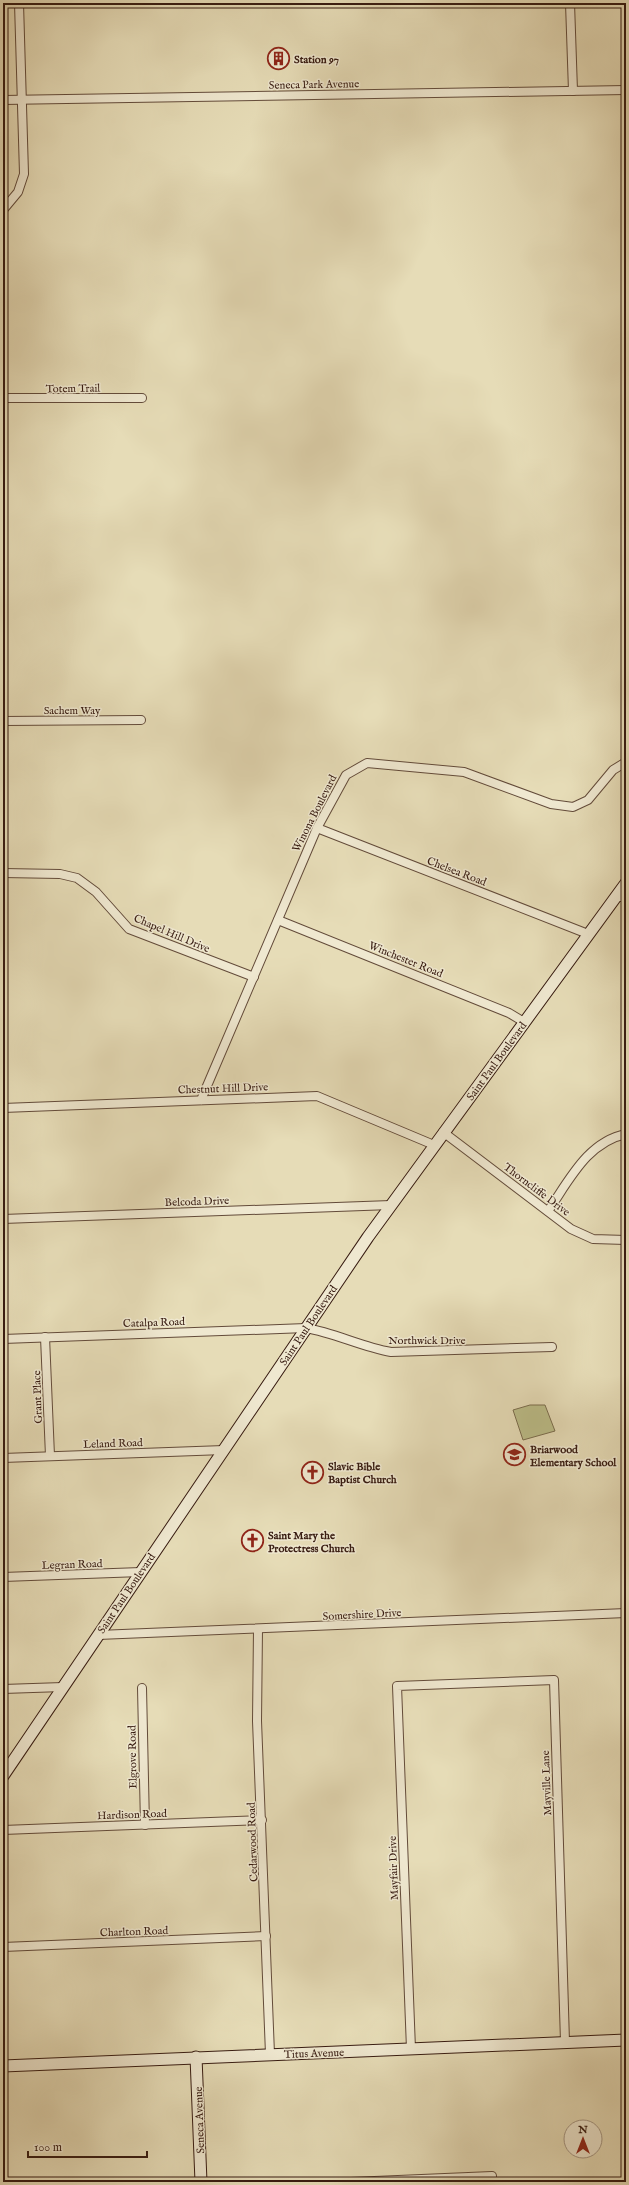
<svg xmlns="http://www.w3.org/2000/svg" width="629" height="2185" font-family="'IM FELL English',serif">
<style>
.park{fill:#bcbe89;stroke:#7a6c4d}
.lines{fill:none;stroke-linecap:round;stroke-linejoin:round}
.street-casing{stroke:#634b3a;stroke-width:10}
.secondary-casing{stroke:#371b11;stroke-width:13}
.street{stroke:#efe8d0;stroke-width:8}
.secondary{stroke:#efe8d0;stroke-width:11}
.labels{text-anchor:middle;stroke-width:3;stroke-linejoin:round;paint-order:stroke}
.poi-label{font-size:11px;font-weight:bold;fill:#371b11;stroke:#efe8d0;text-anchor:start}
.street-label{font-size:11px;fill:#371b11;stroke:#efe8d0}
</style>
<rect width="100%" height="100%" fill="#e6dcb7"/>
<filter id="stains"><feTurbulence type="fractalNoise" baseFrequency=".005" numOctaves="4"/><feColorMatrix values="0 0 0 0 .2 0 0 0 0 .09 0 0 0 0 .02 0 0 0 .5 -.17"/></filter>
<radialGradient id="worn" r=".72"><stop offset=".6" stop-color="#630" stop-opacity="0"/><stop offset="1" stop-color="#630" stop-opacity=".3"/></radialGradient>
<polygon class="park" points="530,1405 545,1405 555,1431 523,1440 513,1410"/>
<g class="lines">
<defs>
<g id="street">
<polyline points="570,3 573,91"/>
<polyline points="3,100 626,90"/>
<polyline points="3,210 18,192 24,174 19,3"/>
<polyline points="3,398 142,398"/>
<polyline points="3,721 141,720"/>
<polyline points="317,828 588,934"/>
<polyline points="3,873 60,874 77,878 96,892 129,929 254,977"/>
<polyline points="616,897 626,897"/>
<polyline points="278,920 509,1013 524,1022"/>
<polyline points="201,1100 317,828 346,775 367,763 464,772 551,804 573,807 588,800 613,770 626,762"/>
<polyline points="3,1108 317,1096 434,1145"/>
<polyline points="443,1132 571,1229 593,1239 626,1240"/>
<path d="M548,1211C569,1181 587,1142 626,1134"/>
<polyline points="3,1219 391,1205"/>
<polyline points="45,1337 50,1456"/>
<path d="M3,1339L306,1328C335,1333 362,1347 391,1352L552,1347"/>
<polyline points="3,1458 224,1450"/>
<polyline points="3,1577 141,1572"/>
<polyline points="258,1629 257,1721 270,2054"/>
<polyline points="98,1635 626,1613"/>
<polyline points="142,1688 145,1825"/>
<polyline points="3,1689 63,1687"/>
<polyline points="3,1830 262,1820"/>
<polyline points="3,1947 266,1936"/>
<polyline points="411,2049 397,1686 554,1680 565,2042"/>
<polyline points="351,2182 492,2176"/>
</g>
<g id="secondary">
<polyline points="3,1776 368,1237 626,883"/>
<polyline points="196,2057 201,2182"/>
<polyline points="3,2066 626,2040"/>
</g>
</defs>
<use href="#street" class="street-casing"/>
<use href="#secondary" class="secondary-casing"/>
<use href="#street" class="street"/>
<use href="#secondary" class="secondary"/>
</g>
<defs>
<symbol id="building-ring" viewBox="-11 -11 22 22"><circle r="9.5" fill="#efe8d0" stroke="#8f2418" stroke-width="1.5"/><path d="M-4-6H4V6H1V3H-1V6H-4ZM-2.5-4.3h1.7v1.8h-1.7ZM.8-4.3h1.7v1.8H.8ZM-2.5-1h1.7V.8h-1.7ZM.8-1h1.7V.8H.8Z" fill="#8f2418"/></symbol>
<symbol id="school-ring" viewBox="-11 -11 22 22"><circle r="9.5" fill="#efe8d0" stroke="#8f2418" stroke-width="1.5"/><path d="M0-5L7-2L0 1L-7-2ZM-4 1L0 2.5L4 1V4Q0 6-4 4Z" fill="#8f2418"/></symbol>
<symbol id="church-ring" viewBox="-11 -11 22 22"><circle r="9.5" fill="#efe8d0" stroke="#8f2418" stroke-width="1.5"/><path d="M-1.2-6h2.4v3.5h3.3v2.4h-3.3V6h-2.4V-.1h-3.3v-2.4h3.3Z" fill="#8f2418"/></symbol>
</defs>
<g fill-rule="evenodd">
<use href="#building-ring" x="266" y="46" width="25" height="25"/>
<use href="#school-ring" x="502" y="1442" width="25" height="25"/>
<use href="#church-ring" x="300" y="1460" width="25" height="25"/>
<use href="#church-ring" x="240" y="1528" width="25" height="25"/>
</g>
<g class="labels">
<g class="poi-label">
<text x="294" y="63">Station 97</text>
<text x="530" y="1453">Briarwood<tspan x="530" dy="13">Elementary School</tspan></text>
<text x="328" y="1470">Slavic Bible<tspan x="328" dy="13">Baptist Church</tspan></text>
<text x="268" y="1539">Saint Mary the<tspan x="268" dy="13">Protectress Church</tspan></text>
</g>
<g class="street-label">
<text transform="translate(314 84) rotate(-1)" y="4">Seneca Park Avenue</text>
<text transform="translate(73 388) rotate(-1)" y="4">Totem Trail</text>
<text x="72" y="714">Sachem Way</text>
<text transform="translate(314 813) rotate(-63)" y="4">Winona Boulevard</text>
<text transform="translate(457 871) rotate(21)" y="4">Chelsea Road</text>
<text transform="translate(172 933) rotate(23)" y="4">Chapel Hill Drive</text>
<text transform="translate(406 959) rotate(22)" y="4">Winchester Road</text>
<text transform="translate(496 1061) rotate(-54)" y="4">Saint Paul Boulevard</text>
<text transform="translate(223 1088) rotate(-2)" y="4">Chestnut Hill Drive</text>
<text transform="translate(537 1189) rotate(37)" y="4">Thorncliffe Drive</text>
<text transform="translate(197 1201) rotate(-2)" y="4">Belcoda Drive</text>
<text transform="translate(154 1322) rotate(-2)" y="4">Catalpa Road</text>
<text transform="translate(308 1325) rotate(-56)" y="4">Saint Paul Boulevard</text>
<text x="427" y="1344">Northwick Drive</text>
<text transform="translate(37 1397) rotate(-92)" y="4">Grant Place</text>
<text transform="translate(113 1443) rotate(-2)" y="4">Leland Road</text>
<text transform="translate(72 1564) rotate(-2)" y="4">Legran Road</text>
<text transform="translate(126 1593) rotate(-56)" y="4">Saint Paul Boulevard</text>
<text transform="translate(362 1614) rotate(-3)" y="4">Somershire Drive</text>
<text transform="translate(132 1757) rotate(-91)" y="4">Elgrove Road</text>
<text transform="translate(546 1783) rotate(-92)" y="4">Mayville Lane</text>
<text transform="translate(132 1814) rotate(-2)" y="4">Hardison Road</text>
<text transform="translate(252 1842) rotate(-92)" y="4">Cedarwood Road</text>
<text transform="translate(393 1868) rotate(-92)" y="4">Mayfair Drive</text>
<text transform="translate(134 1931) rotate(-2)" y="4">Charlton Road</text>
<text transform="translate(314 2053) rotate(-2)" y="4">Titus Avenue</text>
<text transform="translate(199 2120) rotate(-92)" y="4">Seneca Avenue</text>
</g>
</g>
<rect width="629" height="2185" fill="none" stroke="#e6dcb7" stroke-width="16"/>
<rect x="4" y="4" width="621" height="2177" fill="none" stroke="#371b11" stroke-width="2"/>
<rect x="8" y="8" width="613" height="2169" fill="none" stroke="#371b11"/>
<g transform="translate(583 2139)"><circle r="19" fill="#efe8d0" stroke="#a59684"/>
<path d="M0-3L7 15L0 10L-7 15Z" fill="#8f2418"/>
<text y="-6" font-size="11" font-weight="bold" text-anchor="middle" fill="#371b11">N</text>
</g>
<path d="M28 2151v6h119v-6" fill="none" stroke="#371b11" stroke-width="2"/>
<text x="34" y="2151" font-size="12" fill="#371b11" stroke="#efe8d0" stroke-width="3" paint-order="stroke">100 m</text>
<rect width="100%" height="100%" filter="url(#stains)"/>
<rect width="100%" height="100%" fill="url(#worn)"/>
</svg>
